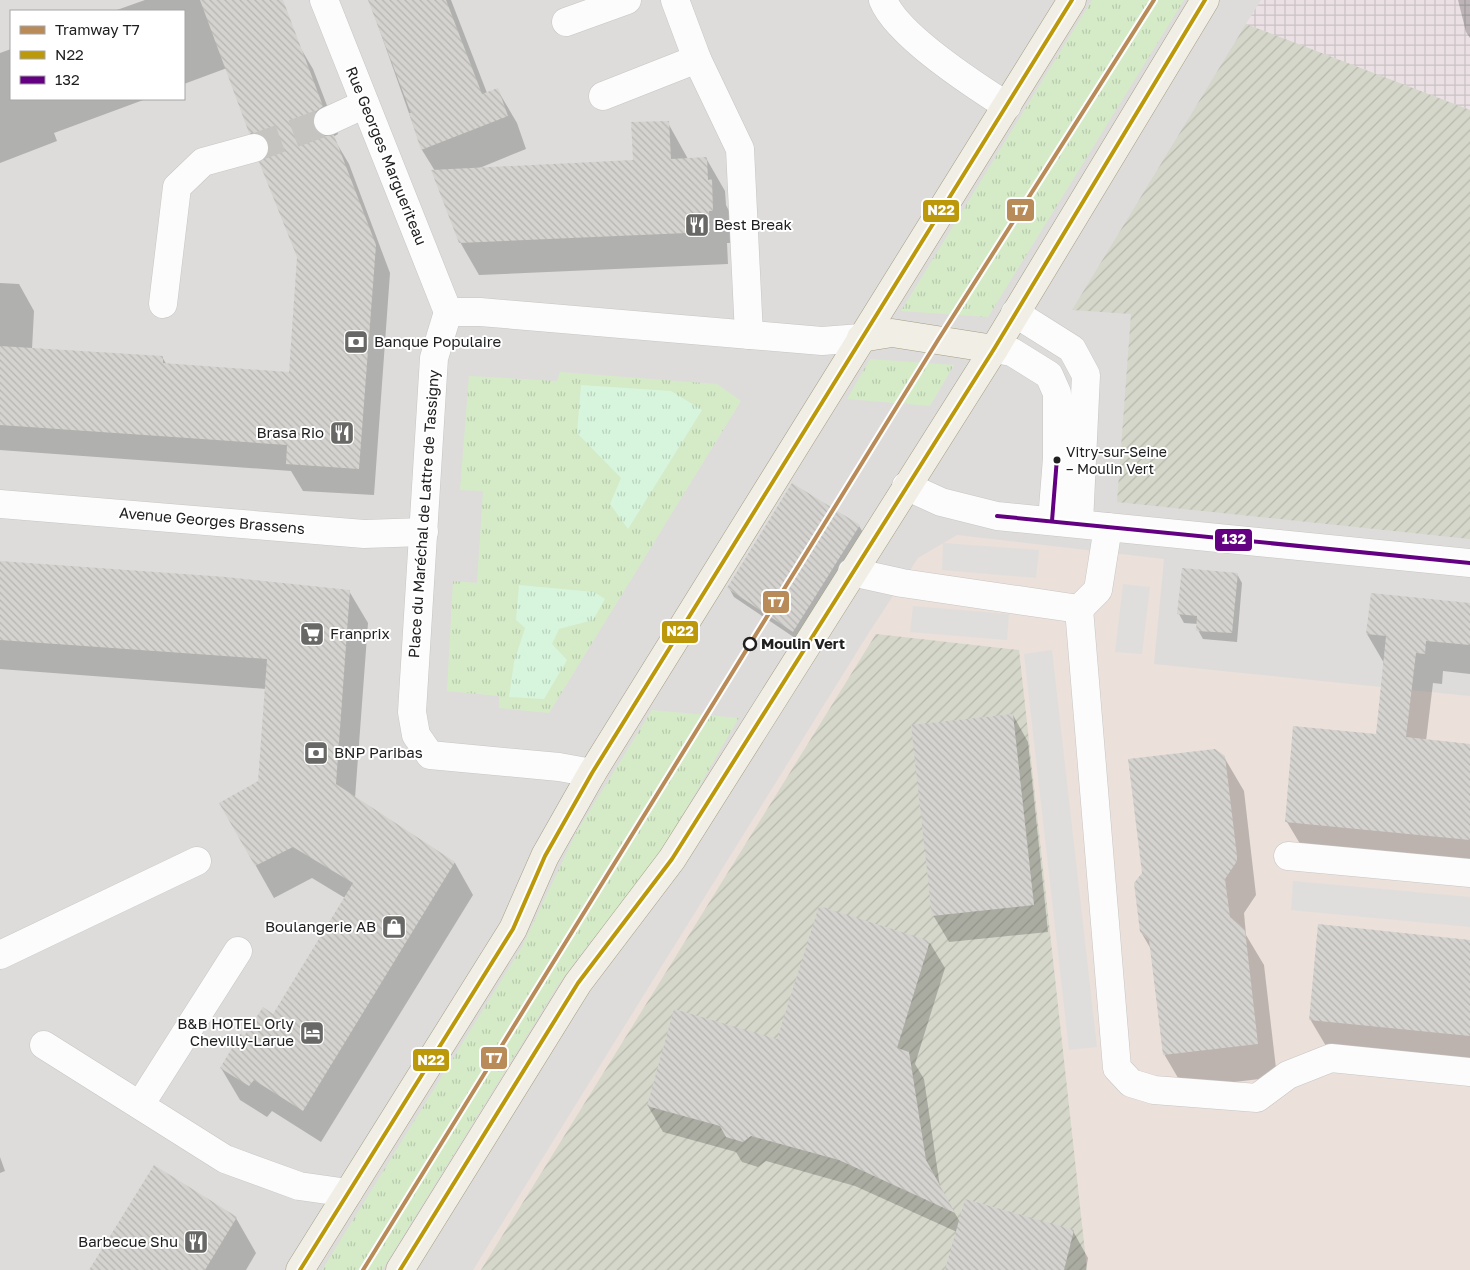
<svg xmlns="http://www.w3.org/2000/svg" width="1470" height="1270" font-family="'Golos Text',sans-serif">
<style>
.residential{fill:#dddcda;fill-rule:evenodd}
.commercial{fill:#ebe0da}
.industrial{fill:url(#industrial-grid)}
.construction{fill:url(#construction-furrows)}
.grass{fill:url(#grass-tufts)}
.park{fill:url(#park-tufts)}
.parking{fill:#dfdedc}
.shadow{fill:#0003}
.building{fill:url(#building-back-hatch)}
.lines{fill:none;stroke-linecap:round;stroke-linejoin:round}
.minor-tunnel{stroke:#c5c4c0;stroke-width:28;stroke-dasharray:28 14;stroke-linecap:butt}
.minor-casing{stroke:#c7c6c4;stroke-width:29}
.major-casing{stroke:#a49f85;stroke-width:29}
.minor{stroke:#fcfcfc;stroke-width:28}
.major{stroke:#f1eee5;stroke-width:28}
.bus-1-casing{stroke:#fff;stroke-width:8}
.bus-2-casing{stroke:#fff;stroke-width:8}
.bus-1{stroke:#bc990b;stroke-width:4}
.bus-2{stroke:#640082;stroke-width:4}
.tram-1-casing{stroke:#fff;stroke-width:8}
.tram-1{stroke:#b98b59;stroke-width:4}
.bus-dot{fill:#202020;stroke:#fff;stroke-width:2}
.stop-dot{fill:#fff;stroke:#202020;stroke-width:2.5}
.labels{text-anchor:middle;stroke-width:4;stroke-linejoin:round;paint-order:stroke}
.bus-label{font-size:14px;fill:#202020;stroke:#fff;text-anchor:start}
.street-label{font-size:15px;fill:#202020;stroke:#fff}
.poi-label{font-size:15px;fill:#202020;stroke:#fff;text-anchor:start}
.stop-label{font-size:15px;font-weight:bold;fill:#202020;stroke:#fff;text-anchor:start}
.line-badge{stroke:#fff;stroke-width:2}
.badge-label{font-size:14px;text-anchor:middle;font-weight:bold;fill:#fff}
</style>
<defs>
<pattern id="industrial-grid" width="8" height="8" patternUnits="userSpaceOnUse" patternTransform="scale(1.25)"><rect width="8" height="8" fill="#ebe1e5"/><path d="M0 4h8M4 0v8" fill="none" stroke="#c9c1c4"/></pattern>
<pattern id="construction-furrows" width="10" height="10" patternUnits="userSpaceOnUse" patternTransform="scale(1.25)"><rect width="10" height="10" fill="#d5d7ca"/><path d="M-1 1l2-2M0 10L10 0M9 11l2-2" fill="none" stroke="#b7b8ad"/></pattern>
<pattern id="grass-tufts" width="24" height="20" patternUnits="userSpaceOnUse" patternTransform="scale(1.25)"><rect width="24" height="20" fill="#d5ebc8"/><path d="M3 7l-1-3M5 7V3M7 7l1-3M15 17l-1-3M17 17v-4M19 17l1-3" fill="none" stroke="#b7c9ac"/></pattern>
<pattern id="park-tufts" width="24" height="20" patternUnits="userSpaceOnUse" patternTransform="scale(1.25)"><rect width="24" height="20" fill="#d7f4dc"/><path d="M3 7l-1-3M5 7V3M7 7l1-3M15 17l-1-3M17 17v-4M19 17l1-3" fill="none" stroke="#b8d1bc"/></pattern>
<pattern id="building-back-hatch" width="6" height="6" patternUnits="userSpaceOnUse" patternTransform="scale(1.25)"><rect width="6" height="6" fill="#d5d3cf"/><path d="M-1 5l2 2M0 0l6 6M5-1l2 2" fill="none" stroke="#b7b5b1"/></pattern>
</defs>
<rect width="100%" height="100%" fill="#eeede8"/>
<path class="residential" d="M0,0H1470V1270H0ZM11,11H184V99H11Z"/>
<polygon class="commercial" points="957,535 1164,559 1154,664 1470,696 1470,1270 473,1270 868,634 918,558"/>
<polygon class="industrial" points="1261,0 1470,0 1470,110 1246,24"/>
<g class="construction">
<polygon points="1246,24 1470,110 1470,539 1117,502 1131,314 1072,310"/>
<polygon points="876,634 1019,650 1087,1270 481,1270"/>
</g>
<g class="grass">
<polygon points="1092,0 1184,0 988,317 901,311"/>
<polygon points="870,359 954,365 930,406 847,399"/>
<polygon points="560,372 717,384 741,401 549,713 499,708 499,696 447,691 453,581 477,583 483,491 460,490 469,376 557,381"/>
<path d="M652,710L739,718C711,764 686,813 655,858C625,902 589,941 558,985L382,1270H322L522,947L576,833Z"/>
</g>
<g class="park">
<polygon points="581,385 671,391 702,410 628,529 610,504 621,478 577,433"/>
<polygon points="519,585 594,592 605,599 593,620 559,629 552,644 567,660 544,699 509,697 514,662 525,628 516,620"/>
</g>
<g class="parking">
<polygon points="943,543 1039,550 1036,578 942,570"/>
<polygon points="1123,584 1150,587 1142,654 1115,652"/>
<polygon points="913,606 1009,614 1007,640 910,632"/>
<polygon points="1052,650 1097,1047 1069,1050 1024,654"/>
<polygon points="1293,881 1470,897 1470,927 1291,910"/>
</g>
<g class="shadow">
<polygon points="145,0 272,0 313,69 338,134 333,137 349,164 390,273 374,495 303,491 291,471 0,450 0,283 19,284 34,311 32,349 162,357 167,365 290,374 298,257 265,158 250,133 227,68 184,84 184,11 114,11"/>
<polygon points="369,0 451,0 487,93 497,89 517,123 526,149 477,169 634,162 668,123 688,159 706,158 725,191 726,205 730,213 731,243 727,243 728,264 479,275 460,242 435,171 422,150"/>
<polygon points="1458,0 1470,0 1470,38 1466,32"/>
<polygon points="11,49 11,99 146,99 54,133 57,141 0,163 0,53"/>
<polygon points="859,526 864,534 798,640 734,597 729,588"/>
<polygon points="0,562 349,591 368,623 355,798 455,863 473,895 321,1142 272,1111 267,1117 240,1100 221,1068 245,1038 274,1015 345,898 312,878 274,898 221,804 260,782 266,689 0,669"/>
<polygon points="1237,574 1242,583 1237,642 1203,639 1198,630 1198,624 1184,623 1179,614"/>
<polygon points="1470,605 1470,674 1443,671 1442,684 1433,683 1426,741 1470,745 1470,869 1305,852 1287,822 1377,736 1384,663 1367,634"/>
<polygon points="1013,715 1028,742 1048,932 949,942 933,915"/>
<polygon points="1224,757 1244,791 1256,895 1244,913 1246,935 1264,965 1277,1077 1184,1088 1164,1054 1152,951 1141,932"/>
<polygon points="820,908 930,943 945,968 915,1064 924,1079 940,1187 960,1222 1073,1231 1088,1258 1086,1270 946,1270 957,1232 855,1186 766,1161 758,1167 742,1162 736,1152 663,1132 648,1106 778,1041"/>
<polygon points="1470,941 1470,1061 1326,1046 1310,1019"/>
<polygon points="0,1157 5,1171 0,1173"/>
<polygon points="154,1167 236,1218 256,1253 246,1270 91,1270"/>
</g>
<g class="building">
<polygon points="200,0 283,0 323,106 315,112 313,119 314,127 319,134 326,136 334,135 376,245 359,469 286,464 287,445 0,425 0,346 163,356 163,363 289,372 297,257 259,162 269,152 269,143 265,137 258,133 249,133"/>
<polygon points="368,0 446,0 482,94 498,88 508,116 421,150 409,113 411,113"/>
<polygon points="669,121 671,159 707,157 708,180 712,179 713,211 709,211 710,232 459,243 431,170 633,160 631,122"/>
<polygon points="792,483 860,525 793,632 727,588"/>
<polygon points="0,561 226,577 350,590 336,784 455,862 303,1111 254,1080 249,1086 220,1068 241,1033 244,1036 263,1007 273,1014 353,883 293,847 255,866 219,803 258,781 267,659 0,640"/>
<polygon points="1182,568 1238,573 1232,633 1196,631 1197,616 1177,614"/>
<polygon points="1371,593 1470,603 1470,645 1426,641 1425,654 1416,653 1406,737 1470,744 1470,840 1285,822 1293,726 1376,734 1386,636 1366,634"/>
<polygon points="1013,714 1034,905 932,916 911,725"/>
<polygon points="1215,749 1225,756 1237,856 1237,861 1225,879 1230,917 1245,930 1258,1044 1163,1055 1149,940 1140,932 1134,883 1142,873 1128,759"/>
<polygon points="819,906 930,941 897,1048 909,1052 926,1160 955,1213 839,1160 751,1136 743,1142 726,1137 720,1126 647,1106 674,1009 777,1039"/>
<polygon points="1318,924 1470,940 1470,1036 1309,1020"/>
<polygon points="154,1165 237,1217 205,1270 89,1270"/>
<polygon points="965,1199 1074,1230 1064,1270 945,1270"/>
</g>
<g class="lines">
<polyline class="minor-tunnel" points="254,148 328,121"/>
<defs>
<g id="minor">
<polyline points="324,0 448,312"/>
<polyline points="675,0 697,59 740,149 749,335"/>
<path d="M883,0C897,35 974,85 1007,106"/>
<polyline points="566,22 627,0"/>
<polyline points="603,96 697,59"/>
<polyline points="328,121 365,104"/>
<polyline points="163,304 177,187 203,162 254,148"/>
<polyline points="1015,313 1072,349 1086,375 1079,523"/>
<polyline points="994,349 1012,352 1049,375 1057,393 1057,458 1052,521"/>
<polyline points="906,486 941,502 997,516 1470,563"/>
<polyline points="0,504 364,534 424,532"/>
<polyline points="852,572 902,583 1079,609 1117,1068 1131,1083 1154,1090 1257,1098 1288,1075 1331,1058 1470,1072"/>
<polyline points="1079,609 1098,590 1108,527"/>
<polyline points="592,773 559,767 430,755 416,735 412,712 434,358 448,312 480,312 822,341 861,338"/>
<polyline points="1288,856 1470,873"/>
<polyline points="0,955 197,861"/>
<polyline points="44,1045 225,1159 299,1186 348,1193"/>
<polyline points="140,1105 238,951"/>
</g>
<g id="major">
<polyline points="861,338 892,333 994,349"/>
<polyline points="300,1270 513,929 545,856 592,773 1072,0"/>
<polyline points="400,1270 578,983 672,859 994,349 1205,0"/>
</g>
</defs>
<use href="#minor" class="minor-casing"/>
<use href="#major" class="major-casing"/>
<use href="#minor" class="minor"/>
<use href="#major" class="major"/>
<defs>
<g id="bus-1">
<polyline points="300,1270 513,929 545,856 592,773 1072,0"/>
<polyline points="400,1270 578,983 672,859 994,349 1205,0"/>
</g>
<g id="bus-2">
<polyline points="997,516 1470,563"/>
<polyline points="1052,521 1057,458"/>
</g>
</defs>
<use href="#bus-1" class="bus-1-casing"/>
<use href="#bus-2" class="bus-2-casing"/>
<use href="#bus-1" class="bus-1"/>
<use href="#bus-2" class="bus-2"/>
<defs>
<polyline id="tram-1" points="363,1270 938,340 1154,0"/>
</defs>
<use href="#tram-1" class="tram-1-casing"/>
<use href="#tram-1" class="tram-1"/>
</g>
<defs>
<symbol id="restaurant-square" viewBox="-11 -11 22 22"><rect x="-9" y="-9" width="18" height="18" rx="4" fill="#686866" stroke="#fff"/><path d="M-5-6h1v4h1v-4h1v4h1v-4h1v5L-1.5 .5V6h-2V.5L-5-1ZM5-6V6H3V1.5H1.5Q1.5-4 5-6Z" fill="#fff"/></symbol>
<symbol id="bank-square" viewBox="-11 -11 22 22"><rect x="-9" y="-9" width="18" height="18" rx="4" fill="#686866" stroke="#fff"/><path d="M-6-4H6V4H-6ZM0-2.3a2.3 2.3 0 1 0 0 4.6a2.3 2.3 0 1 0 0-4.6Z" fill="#fff"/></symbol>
<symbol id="supermarket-square" viewBox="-11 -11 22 22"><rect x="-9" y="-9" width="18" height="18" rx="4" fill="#686866" stroke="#fff"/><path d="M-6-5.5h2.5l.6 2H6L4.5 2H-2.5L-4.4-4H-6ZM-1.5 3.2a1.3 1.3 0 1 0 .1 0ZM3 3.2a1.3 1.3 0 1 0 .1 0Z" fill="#fff"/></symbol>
<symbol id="shop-square" viewBox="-11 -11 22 22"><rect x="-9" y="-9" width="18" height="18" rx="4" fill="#686866" stroke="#fff"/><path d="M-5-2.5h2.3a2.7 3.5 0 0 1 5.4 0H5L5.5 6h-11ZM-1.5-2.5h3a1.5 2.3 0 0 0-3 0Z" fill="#fff"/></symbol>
<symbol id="hotel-square" viewBox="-11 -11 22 22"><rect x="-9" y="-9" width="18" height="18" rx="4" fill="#686866" stroke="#fff"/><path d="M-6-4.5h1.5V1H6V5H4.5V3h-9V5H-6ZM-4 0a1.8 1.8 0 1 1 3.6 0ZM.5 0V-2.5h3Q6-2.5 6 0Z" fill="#fff"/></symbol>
</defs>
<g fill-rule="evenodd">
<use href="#restaurant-square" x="683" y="211" width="28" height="28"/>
<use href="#bank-square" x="342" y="328" width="28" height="28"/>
<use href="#restaurant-square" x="328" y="419" width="28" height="28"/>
<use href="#supermarket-square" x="298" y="620" width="28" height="28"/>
<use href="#bank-square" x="302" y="739" width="28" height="28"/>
<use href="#shop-square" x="380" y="913" width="28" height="28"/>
<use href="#hotel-square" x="298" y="1019" width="28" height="28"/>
<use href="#restaurant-square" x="182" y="1228" width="28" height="28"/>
</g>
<circle class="bus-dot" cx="1057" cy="460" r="4.5"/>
<circle class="stop-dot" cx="750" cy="644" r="6"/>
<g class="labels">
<g class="bus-label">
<text x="1066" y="457">Vitry-sur-Seine<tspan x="1066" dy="17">– Moulin Vert</tspan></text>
</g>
<g class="street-label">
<text transform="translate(386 156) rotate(68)" y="5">Rue Georges Margueriteau</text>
<text transform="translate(424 514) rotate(-86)" y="5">Place du Maréchal de Lattre de Tassigny</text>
<text transform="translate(212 521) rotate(5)" y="5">Avenue Georges Brassens</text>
</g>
<g class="poi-label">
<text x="714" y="230">Best Break</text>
<text x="374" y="347">Banque Populaire</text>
<text x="324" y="438" text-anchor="end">Brasa Rio</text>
<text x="330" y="639">Franprix</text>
<text x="334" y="758">BNP Paribas</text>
<text x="376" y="932" text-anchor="end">Boulangerie AB</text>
<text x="294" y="1029" text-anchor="end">B&amp;B HOTEL Orly<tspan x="294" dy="17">Chevilly-Larue</tspan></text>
<text x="178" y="1247" text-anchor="end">Barbecue Shu</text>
</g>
<g class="stop-label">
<text x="761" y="649">Moulin Vert</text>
</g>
</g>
<g class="line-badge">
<rect x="1006" y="198" width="29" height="24" rx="5" fill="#b98b59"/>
<rect x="922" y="199" width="38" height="24" rx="5" fill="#bc990b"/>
<rect x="1214" y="528" width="39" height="24" rx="5" fill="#640082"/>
<rect x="762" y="590" width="28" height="24" rx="5" fill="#b98b59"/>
<rect x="661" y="620" width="38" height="24" rx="5" fill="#bc990b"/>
<rect x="480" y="1046" width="28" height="24" rx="5" fill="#b98b59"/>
<rect x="412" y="1048" width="38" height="24" rx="5" fill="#bc990b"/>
</g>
<g class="badge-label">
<text x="1020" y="215">T7</text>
<text x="941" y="215">N22</text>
<text x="1234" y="544">132</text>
<text x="776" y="607">T7</text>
<text x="680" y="636">N22</text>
<text x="494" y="1063">T7</text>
<text x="431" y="1065">N22</text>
</g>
<rect x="10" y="10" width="175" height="90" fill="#ffffff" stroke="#a6a6a6"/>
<rect x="20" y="26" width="25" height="8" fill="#b98b59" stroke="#a6a6a6"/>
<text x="55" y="35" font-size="15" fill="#202020">Tramway T7</text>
<rect x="20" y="51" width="25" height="8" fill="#bc990b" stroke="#a6a6a6"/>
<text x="55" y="60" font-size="15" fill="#202020">N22</text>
<rect x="20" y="76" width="25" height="8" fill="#640082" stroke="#a6a6a6"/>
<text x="55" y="85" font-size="15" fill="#202020">132</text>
</svg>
